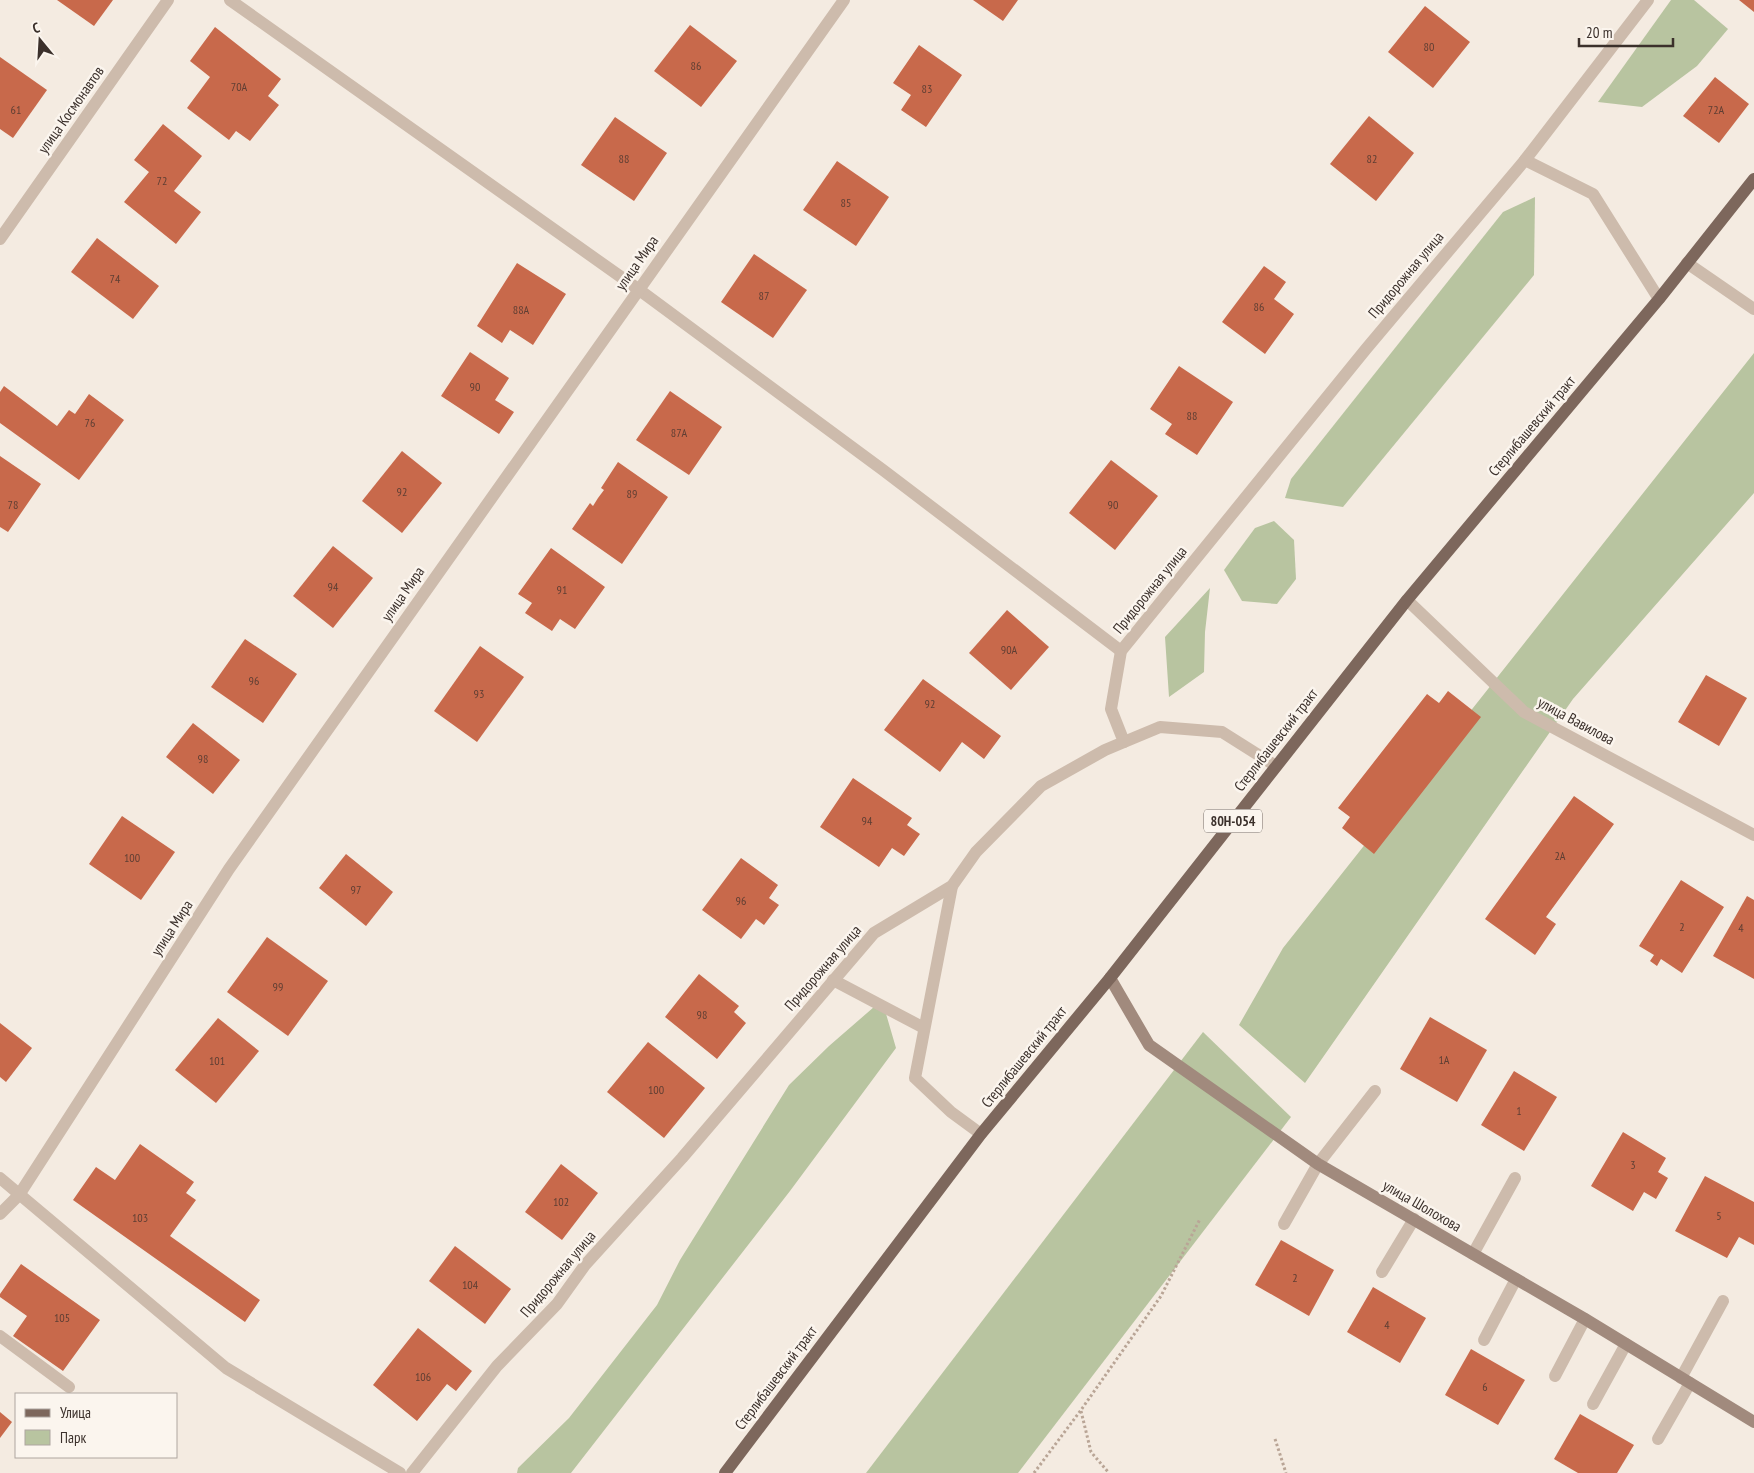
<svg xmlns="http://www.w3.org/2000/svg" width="1754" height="1473" font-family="'PT Sans Narrow',sans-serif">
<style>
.green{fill:#b8c4a0}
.building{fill:#c8694b}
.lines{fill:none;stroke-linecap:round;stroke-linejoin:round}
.path{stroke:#b9a596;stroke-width:3;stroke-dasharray:2.5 2.5;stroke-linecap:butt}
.lane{stroke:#cdbbac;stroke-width:12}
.street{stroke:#cdbbac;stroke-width:12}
.secondary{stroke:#a18a7d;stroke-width:12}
.primary{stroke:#7d675c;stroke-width:12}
.labels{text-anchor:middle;stroke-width:5;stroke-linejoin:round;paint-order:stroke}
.number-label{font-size:12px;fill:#5e3e33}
.shield{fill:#fbf5ee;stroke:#756b66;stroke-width:1}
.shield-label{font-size:14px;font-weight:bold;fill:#3b302b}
.street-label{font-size:15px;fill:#3b302b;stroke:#fbf5ee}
</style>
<rect width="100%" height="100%" fill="#f4ebe1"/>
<g class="green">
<polygon points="1671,0 1694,0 1728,29 1697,66 1642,107 1598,102"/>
<polygon points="1535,197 1534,275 1343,507 1285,498 1291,479 1503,212"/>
<polygon points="1754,353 1754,493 1573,699 1305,1083 1239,1025 1283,948"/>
<polygon points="1274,521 1294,540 1296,579 1277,604 1242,601 1224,570 1255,528"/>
<polygon points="1210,588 1205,632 1204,672 1169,697 1165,637"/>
<polygon points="882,1000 896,1048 790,1191 571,1473 517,1473 518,1468 569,1418 657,1305 680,1260 789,1085 829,1046"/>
<polygon points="1203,1032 1291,1117 1018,1473 866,1473"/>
</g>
<g class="building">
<polygon points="57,0 113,0 94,26"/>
<polygon points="973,0 1018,0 1003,21"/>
<polygon points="1739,0 1754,0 1754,12"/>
<polygon points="1425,6 1470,42 1433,88 1388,52"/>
<polygon points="690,25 737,61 701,107 654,71"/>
<polygon points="215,27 281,79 268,96 279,105 250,141 236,131 229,140 187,108 210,77 190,61"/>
<polygon points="919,45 962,75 926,127 901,110 911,95 893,83"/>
<polygon points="0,57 47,90 13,138 0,129"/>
<polygon points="1715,77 1749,104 1719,143 1683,116"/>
<polygon points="1369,116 1414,153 1376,201 1330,164"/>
<polygon points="615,117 667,153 634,201 581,165"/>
<polygon points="163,124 202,156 174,191 201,212 176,244 124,202 149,172 134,160"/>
<polygon points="837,161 889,197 856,246 803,210"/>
<polygon points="97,238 159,286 133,319 71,272"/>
<polygon points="754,254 807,290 773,338 721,302"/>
<polygon points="517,263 566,294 533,345 510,330 502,343 477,326"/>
<polygon points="1264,266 1286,282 1274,299 1294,314 1265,354 1222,322"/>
<polygon points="470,352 509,378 495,400 514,412 499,434 441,396"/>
<polygon points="1179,366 1233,402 1197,455 1165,434 1172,424 1150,409"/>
<polygon points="4,386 57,426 69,410 75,414 89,394 124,420 79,480 0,423 0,392"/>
<polygon points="670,391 722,427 689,475 636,440"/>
<polygon points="402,451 442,483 402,533 362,501"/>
<polygon points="0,456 41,484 8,532 0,527"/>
<polygon points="1111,460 1158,496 1115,550 1069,513"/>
<polygon points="618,462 668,497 622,564 572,529 590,503 593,506 598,498 604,490 601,488"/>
<polygon points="333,546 373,578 333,628 293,596"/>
<polygon points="551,548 605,587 575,629 560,619 552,631 525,613 532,603 518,594"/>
<polygon points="1007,610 1049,647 1011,690 969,653"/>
<polygon points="245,639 297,674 263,723 211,687"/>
<polygon points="480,646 524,677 477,742 434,711"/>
<polygon points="1706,675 1747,698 1719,746 1678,722"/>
<polygon points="923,679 1001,736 984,759 962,742 940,772 884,730"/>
<polygon points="1448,691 1481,717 1374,854 1342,828 1350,817 1338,808 1427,694 1439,703"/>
<polygon points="193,723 240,760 213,794 166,757"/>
<polygon points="853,778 912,818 907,825 920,834 904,856 892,848 879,867 820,827"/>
<polygon points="1574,796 1614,824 1546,917 1556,924 1535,955 1485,919"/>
<polygon points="122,816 175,852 141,900 89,864"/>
<polygon points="346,854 393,892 366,926 319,888"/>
<polygon points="741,858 778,885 769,898 779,905 764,925 756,919 741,939 702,910"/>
<polygon points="1681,880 1724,907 1682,973 1661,959 1657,966 1650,961 1654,955 1639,946"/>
<polygon points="1747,896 1754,900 1754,979 1713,956"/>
<polygon points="267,937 328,981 288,1036 227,992"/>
<polygon points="699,974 739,1006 734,1012 746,1023 717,1059 665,1017"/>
<polygon points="1430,1017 1487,1050 1457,1102 1400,1069"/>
<polygon points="218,1018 259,1051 216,1103 175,1070"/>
<polygon points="0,1023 32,1048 6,1082 0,1077"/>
<polygon points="648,1042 705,1088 664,1138 607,1092"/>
<polygon points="1514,1071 1557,1097 1524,1151 1481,1125"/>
<polygon points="1623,1132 1666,1158 1658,1172 1668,1178 1656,1199 1644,1192 1633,1211 1591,1186"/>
<polygon points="140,1144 194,1182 186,1193 196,1200 170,1236 260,1300 245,1322 73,1200 96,1167 115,1180"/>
<polygon points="561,1164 598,1193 562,1240 525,1212"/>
<polygon points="1705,1176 1754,1202 1754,1245 1739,1237 1727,1258 1675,1231"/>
<polygon points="1281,1240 1334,1270 1309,1316 1255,1285"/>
<polygon points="455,1246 511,1289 485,1324 429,1281"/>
<polygon points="21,1264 100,1320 63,1371 13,1336 27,1316 0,1297 0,1294"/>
<polygon points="1373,1287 1426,1318 1400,1363 1347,1332"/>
<polygon points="418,1328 472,1371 456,1391 447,1384 417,1421 373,1385"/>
<polygon points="1471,1349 1525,1380 1498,1425 1445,1395"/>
<polygon points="0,1412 12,1422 0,1438"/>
<polygon points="1580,1414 1634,1445 1617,1473 1578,1473 1554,1459"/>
</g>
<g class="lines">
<g class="path">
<polyline points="1081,1411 1091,1452 1109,1473"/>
<polyline points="1275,1439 1286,1473"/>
<polyline points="1034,1473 1081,1410 1161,1296 1200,1219"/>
</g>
<g class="lane">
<polyline points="833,980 924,1028"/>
<polyline points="0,1178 226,1368 400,1473"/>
<polyline points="1284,1224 1318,1164 1375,1091"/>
<polyline points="1473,1254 1515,1178"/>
<polyline points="1382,1272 1414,1219"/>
<polyline points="0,1336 69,1387"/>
<polyline points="1484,1340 1516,1279"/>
<polyline points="1555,1376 1585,1319"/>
<polyline points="1681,1378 1723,1301"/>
<polyline points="1593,1404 1626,1344"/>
<polyline points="1658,1439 1690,1383"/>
</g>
<g class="street">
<polyline points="230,0 638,289 883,470 1121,651"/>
<polyline points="1525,160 1593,194 1659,299"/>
<polyline points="0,239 168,0"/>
<polyline points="1687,263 1754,309"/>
<polyline points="1407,600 1524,712 1754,835"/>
<polyline points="1124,742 1160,727 1222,732 1276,766"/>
<polyline points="952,886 915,1078 951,1112 981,1134"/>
<polyline points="0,1214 19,1195 229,869 844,0"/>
<polyline points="412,1473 497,1366 557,1304 585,1265 682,1158 874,933 952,886 976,852 1041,786 1105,750 1124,742 1111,709 1121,651 1366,349 1525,160 1648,0"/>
</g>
<polyline class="secondary" points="1110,978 1149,1045 1318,1164 1585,1319 1754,1422"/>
<polyline class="primary" points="725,1473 981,1134 1110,978 1407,600 1659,299 1754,179"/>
</g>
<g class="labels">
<g class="number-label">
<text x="1429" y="51">80</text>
<text x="696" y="70">86</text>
<text x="239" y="91">70А</text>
<text x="927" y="93">83</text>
<text x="16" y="114">61</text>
<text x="1716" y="114">72А</text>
<text x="624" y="163">88</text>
<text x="1372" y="163">82</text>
<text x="162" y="185">72</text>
<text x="846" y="207">85</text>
<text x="115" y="283">74</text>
<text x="764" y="300">87</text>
<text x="1259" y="311">86</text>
<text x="521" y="314">88А</text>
<text x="475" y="391">90</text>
<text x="1192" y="420">88</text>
<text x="90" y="427">76</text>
<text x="679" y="437">87А</text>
<text x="402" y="496">92</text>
<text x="632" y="498">89</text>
<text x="13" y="509">78</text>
<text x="1113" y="509">90</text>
<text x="333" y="591">94</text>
<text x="562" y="594">91</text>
<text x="1009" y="654">90А</text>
<text x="254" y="685">96</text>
<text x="479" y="698">93</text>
<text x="930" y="708">92</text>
<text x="203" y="763">98</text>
<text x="867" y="825">94</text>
<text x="1560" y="860">2А</text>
<text x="132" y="862">100</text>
<text x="356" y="894">97</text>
<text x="741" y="905">96</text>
<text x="1682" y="931">2</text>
<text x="1741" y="932">4</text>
<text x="278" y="991">99</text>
<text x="702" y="1019">98</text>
<text x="1444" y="1064">1А</text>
<text x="217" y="1065">101</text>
<text x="656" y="1094">100</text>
<text x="1519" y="1115">1</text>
<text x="1633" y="1169">3</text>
<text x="561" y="1206">102</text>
<text x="1719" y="1220">5</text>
<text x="140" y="1222">103</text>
<text x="1295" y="1282">2</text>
<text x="470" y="1289">104</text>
<text x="62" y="1322">105</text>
<text x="1387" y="1329">4</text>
<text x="423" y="1381">106</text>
<text x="1485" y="1391">6</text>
</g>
<rect class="shield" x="1204" y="809.5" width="58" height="23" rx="4"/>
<g class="shield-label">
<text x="1233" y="826">80Н-054</text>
</g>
<g class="street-label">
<text transform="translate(71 110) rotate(-55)" y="5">улица Космонавтов</text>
<text transform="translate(637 263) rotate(-55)" y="5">улица Мира</text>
<text transform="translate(1406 275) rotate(-50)" y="5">Придорожная улица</text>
<text transform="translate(1532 426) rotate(-50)" y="5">Стерлибашевский тракт</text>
<text transform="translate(1150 590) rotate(-51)" y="5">Придорожная улица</text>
<text transform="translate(403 594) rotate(-55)" y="5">улица Мира</text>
<text transform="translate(1576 721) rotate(28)" y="5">улица Вавилова</text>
<text transform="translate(1276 740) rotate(-52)" y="5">Стерлибашевский тракт</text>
<text transform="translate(172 928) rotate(-57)" y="5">улица Мира</text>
<text transform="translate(823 968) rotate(-49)" y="5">Придорожная улица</text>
<text transform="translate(1024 1057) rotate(-51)" y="5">Стерлибашевский тракт</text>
<text transform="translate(1422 1206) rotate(30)" y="5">улица Шолохова</text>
<text transform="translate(558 1274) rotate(-50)" y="5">Придорожная улица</text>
<text transform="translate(776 1378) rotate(-53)" y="5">Стерлибашевский тракт</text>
</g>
</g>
<rect x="15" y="1393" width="162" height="65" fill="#fbf5ee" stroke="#aea6a0"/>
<rect x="25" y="1409" width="25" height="8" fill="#7d675c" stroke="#aea6a0"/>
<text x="60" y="1418" font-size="15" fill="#3b302b">Улица</text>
<rect x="25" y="1430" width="25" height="15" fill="#b8c4a0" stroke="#aea6a0"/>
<text x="60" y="1443" font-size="15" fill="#3b302b">Парк</text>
<g transform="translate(40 40) rotate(342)" stroke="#fbf5ee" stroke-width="4" paint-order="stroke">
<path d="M0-4L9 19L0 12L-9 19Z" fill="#3b302b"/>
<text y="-8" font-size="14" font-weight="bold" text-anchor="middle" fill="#3b302b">С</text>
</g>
<path d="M1579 38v8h94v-8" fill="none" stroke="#3b302b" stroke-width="2.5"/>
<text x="1586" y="38" font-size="15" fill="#3b302b" stroke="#fbf5ee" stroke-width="4" paint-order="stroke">20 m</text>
</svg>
